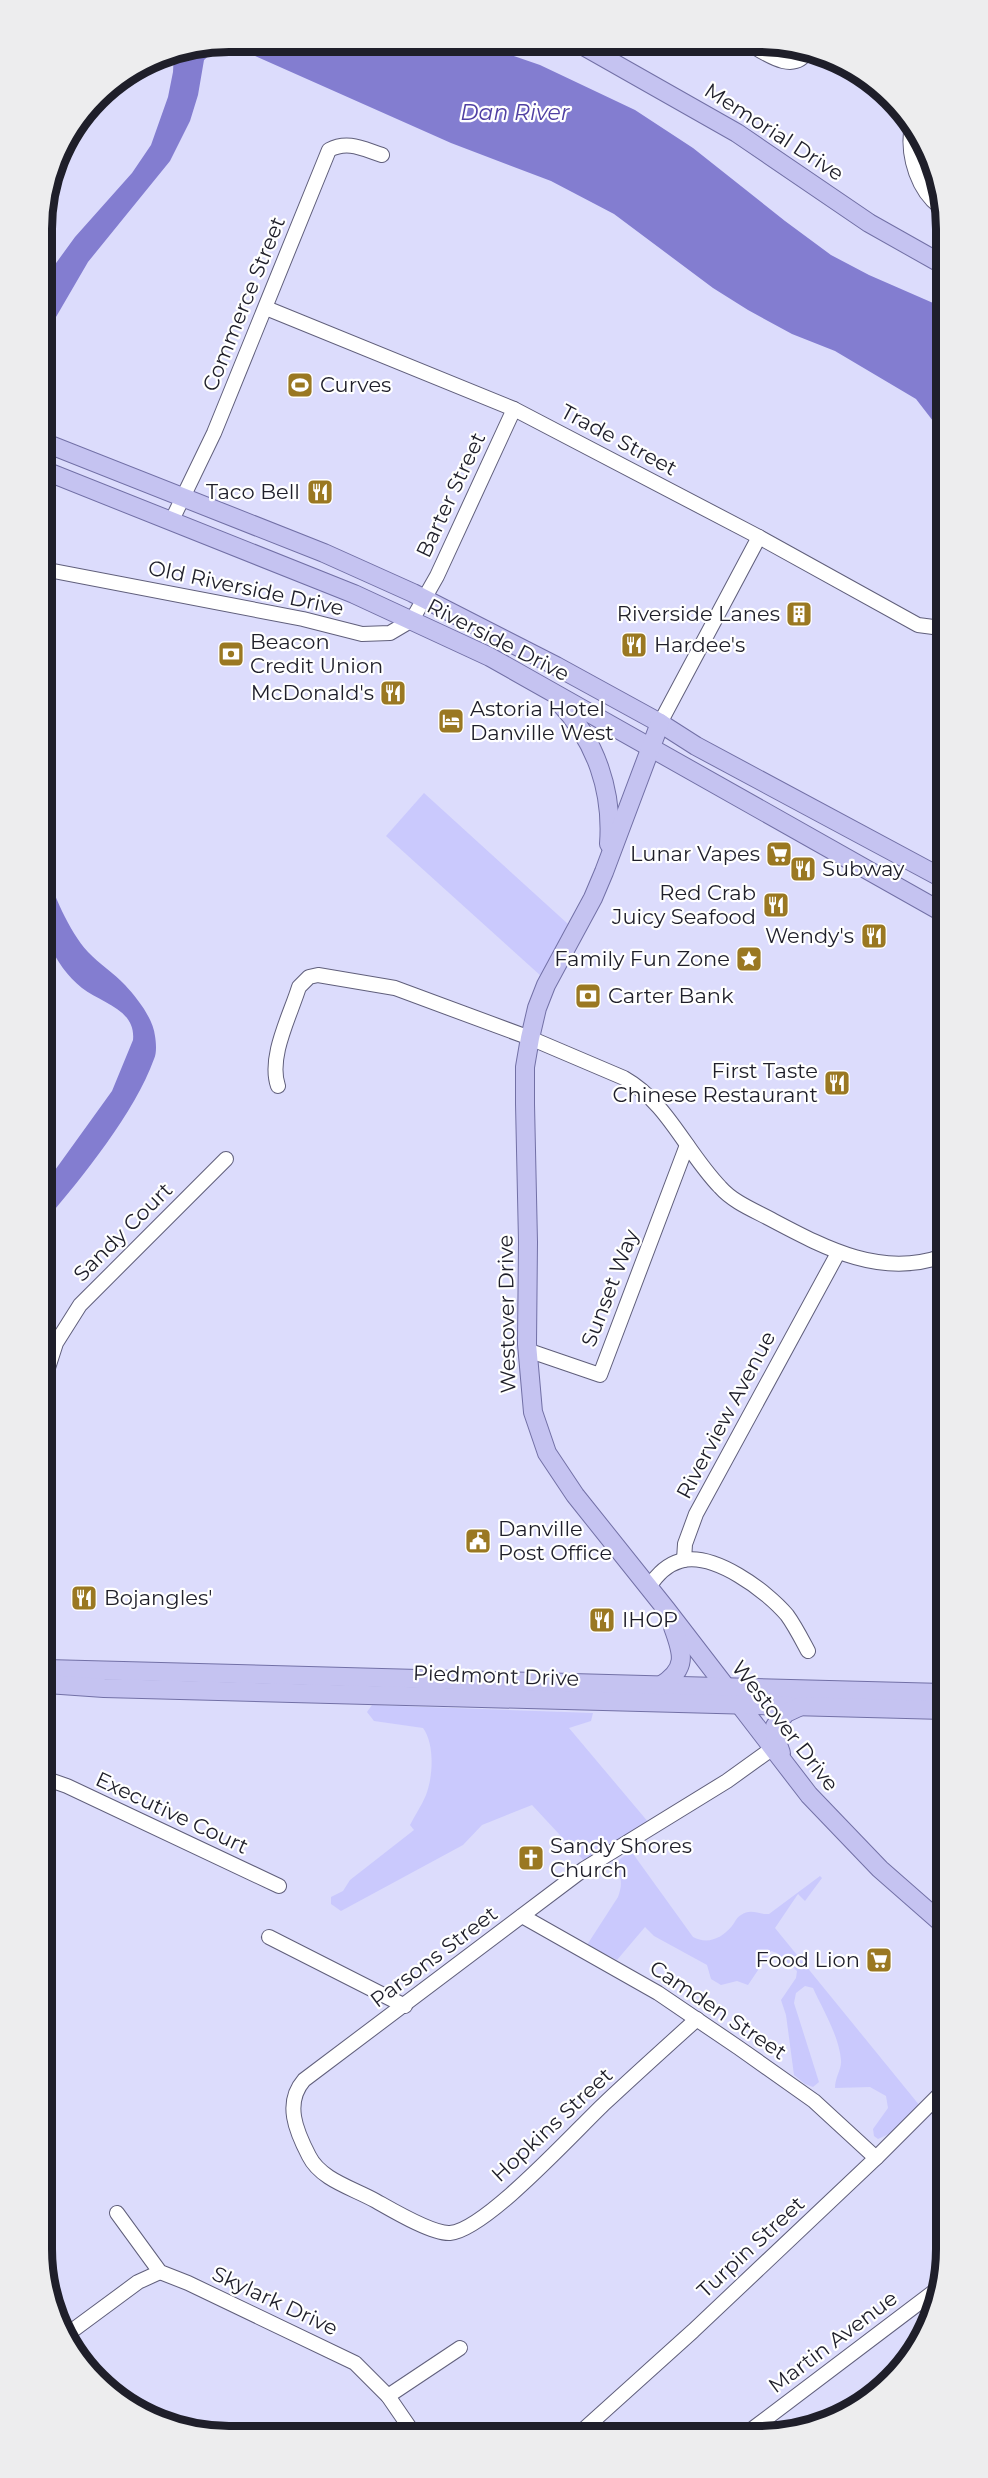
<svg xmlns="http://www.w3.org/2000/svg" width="988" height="2478" font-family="Montserrat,sans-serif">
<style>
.green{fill:#cac9fd}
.water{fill:#837dd0}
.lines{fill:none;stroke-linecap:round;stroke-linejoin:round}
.minor-casing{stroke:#605f7b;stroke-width:16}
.major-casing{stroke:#7270a6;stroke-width:20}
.minor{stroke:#fff;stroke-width:14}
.major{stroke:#c5c3f1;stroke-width:18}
.labels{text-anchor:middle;stroke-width:4.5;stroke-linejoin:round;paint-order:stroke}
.street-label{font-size:21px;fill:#1f1f2a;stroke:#fff}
.poi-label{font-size:21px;fill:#1f1f2a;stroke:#fff;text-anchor:start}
.water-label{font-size:22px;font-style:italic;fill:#5040a3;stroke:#fff}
.rim{fill:none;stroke:#1f1f2a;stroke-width:8}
</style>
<rect width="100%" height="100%" fill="#dcdcfc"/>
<g class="green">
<polygon points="424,793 568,924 541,976 386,836"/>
<path d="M372,1705L593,1713L591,1721L569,1728L649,1823L585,1862L532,1805L482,1825L463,1845L341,1911L331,1904V1897L343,1891L350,1880L414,1830L410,1825C415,1815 422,1805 426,1795C433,1777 435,1744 423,1728L374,1721L367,1712Z"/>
<path d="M631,1851L693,1937C708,1945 722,1938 732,1926C735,1922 737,1917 741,1915C751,1908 759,1915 769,1914L820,1876L822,1878L805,1901L798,1894L775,1928L920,2106L889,2134L878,2139L874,2136L873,2129L888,2108L886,2096L870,2087L835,2088C835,2077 842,2069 841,2060C839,2036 823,2010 813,1988L805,1986L796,1993L794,2003L819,2082L813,2087L805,2084L794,2075L786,2015L781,2000L796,1978L797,1971L777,1953L771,1951L748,1985L737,1981L721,1985L711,1979L707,1965L654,1936L645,1927L617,1960L587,1945L618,1897C623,1884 622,1874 612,1865Z"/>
</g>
<g class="water">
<polygon points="223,43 204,60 198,95 190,121 170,161 88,262 49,329 43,343 43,281 75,237 132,173 151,145 168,97 173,72 174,53"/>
<polygon points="226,43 479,44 540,65 635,110 693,148 785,221 831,255 869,275 940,306 940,430 916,399 835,351 792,334 748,310 713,288 614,214 551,181 451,143"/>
<path d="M44,867C54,894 68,930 88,952C99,964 114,973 125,985C137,998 153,1018 155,1036C156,1042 157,1053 154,1059C135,1112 82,1178 45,1221V1184L112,1091L133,1040C136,1009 101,1003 82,988C68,977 56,960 49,944C39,923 44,891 44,867Z"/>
</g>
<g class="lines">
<defs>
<g id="minor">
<path d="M751,45C769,56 795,74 808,50"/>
<path d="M911,131C908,158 918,190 940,207"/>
<polyline points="266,308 514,409 759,537 918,625 941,628"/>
<path d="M171,522L214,433L329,150C348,140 363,149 382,155"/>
<polyline points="43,569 303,619 362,634 390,633 412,620 437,576 514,409"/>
<polyline points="660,723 759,537"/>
<path d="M278,1086C268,1057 290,1016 299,987L309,977L318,975L395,988L530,1038L624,1078C668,1103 686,1152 720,1187C734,1203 756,1211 774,1221C827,1249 882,1278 943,1256"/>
<polyline points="527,1350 600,1375 687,1145"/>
<polyline points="46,1374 56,1343 80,1305 226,1159"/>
<polyline points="684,1560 685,1544 696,1514 838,1253"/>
<path d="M649,1587C656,1576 666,1565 680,1561C713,1551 767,1591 787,1615C795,1626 801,1638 808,1651"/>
<polyline points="47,1779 67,1786 279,1886"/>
<polyline points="522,1916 658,1993 739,2048 814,2101 876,2158"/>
<polyline points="269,1937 405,2006"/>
<path d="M697,2019C667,2046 636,2074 606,2102C577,2129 486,2230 450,2233C432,2234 392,2210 376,2201C353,2188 321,2180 309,2156C296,2131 284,2103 304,2080L584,1869L727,1781L773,1748"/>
<polyline points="117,2213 160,2272 188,2283 355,2363 388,2396 412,2431"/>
<polyline points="69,2333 138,2282 160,2272"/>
<polyline points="388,2396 460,2348"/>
<polyline points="751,2430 940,2287"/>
<polyline points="582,2431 693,2331 876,2158 945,2089"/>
</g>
<g id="major">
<polyline points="580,44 737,133 869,223 940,263"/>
<polyline points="43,442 324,553 413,593 556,666 660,723 696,746 942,878"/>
<polyline points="43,470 354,594 490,657 942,912"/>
<path d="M559,702C596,741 613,791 609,844"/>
<polyline points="660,723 604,872 593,898 546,985 537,1008 530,1038 525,1067 525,1104 528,1242 527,1344 533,1412 547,1453 575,1495 666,1609 809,1795 880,1869 945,1926"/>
<polyline points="47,1669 944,1693"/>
<polyline points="47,1684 104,1688 944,1710"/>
<path d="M660,1686C688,1669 683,1654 673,1627"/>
<polyline points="781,1753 775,1736 775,1726 786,1713 801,1706"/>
</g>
</defs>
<use href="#minor" class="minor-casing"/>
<use href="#major" class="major-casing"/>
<use href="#minor" class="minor"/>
<use href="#major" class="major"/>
</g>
<defs>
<symbol id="stadium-square" viewBox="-11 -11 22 22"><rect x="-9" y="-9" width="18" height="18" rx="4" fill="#9a7822" stroke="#fff"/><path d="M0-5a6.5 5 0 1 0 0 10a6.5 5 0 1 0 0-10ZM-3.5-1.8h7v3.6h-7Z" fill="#fff"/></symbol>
<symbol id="restaurant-square" viewBox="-11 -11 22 22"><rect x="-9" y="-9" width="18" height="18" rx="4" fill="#9a7822" stroke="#fff"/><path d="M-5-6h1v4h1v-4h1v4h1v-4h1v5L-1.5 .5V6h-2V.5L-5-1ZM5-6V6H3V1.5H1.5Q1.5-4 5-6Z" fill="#fff"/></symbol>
<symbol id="building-square" viewBox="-11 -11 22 22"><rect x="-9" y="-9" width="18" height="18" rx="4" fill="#9a7822" stroke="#fff"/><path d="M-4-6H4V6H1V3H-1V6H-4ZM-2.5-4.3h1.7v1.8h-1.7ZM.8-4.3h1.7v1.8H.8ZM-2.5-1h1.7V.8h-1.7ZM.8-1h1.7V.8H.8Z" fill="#fff"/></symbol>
<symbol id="bank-square" viewBox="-11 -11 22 22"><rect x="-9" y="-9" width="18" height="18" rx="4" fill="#9a7822" stroke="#fff"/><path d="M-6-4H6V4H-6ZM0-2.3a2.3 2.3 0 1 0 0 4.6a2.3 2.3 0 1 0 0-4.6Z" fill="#fff"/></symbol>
<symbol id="hotel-square" viewBox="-11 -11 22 22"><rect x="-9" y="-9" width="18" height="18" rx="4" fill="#9a7822" stroke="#fff"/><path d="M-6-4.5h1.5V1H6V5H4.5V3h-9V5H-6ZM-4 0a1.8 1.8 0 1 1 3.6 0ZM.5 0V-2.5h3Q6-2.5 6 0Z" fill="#fff"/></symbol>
<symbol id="supermarket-square" viewBox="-11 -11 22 22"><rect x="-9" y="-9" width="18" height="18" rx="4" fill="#9a7822" stroke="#fff"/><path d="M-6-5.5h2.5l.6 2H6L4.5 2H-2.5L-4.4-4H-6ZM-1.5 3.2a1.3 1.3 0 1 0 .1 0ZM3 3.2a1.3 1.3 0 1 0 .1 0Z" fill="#fff"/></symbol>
<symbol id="sight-square" viewBox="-11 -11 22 22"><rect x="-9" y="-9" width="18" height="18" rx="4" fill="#9a7822" stroke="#fff"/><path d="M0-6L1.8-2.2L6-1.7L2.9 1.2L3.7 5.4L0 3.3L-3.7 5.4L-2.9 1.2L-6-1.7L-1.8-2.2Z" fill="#fff"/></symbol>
<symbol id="civic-square" viewBox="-11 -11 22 22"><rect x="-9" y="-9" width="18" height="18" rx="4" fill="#9a7822" stroke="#fff"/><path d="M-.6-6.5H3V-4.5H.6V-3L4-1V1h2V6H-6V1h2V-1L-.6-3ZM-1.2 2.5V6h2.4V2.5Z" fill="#fff"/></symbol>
<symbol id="church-square" viewBox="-11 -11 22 22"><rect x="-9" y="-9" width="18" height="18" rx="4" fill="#9a7822" stroke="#fff"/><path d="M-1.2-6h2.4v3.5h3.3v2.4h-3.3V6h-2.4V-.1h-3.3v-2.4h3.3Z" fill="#fff"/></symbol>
</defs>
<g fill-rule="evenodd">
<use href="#stadium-square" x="285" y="370" width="30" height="30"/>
<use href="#restaurant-square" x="305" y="477" width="30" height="30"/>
<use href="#building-square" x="784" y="599" width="30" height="30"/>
<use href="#restaurant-square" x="619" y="630" width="30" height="30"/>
<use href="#bank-square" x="216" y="639" width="30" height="30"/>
<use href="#restaurant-square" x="378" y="678" width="30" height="30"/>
<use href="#hotel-square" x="436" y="706" width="30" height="30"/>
<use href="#supermarket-square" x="764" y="839" width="30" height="30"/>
<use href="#restaurant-square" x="788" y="854" width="30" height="30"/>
<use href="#restaurant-square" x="761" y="890" width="30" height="30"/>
<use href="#restaurant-square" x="859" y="921" width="30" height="30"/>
<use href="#sight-square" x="734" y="944" width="30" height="30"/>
<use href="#bank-square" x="573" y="981" width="30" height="30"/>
<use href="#restaurant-square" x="822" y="1068" width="30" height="30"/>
<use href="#civic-square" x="463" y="1526" width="30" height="30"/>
<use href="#restaurant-square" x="69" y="1583" width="30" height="30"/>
<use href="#restaurant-square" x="587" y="1605" width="30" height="30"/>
<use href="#church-square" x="516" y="1843" width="30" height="30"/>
<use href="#supermarket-square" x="864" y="1945" width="30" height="30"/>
</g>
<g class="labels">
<g class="street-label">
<text transform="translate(774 132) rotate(33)" y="7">Memorial Drive</text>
<text transform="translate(244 304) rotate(-68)" y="7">Commerce Street</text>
<text transform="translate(619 440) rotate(28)" y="7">Trade Street</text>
<text transform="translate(451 495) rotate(-65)" y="7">Barter Street</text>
<text transform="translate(246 588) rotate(12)" y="7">Old Riverside Drive</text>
<text transform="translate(498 640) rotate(27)" y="7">Riverside Drive</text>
<text transform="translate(123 1232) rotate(-45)" y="7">Sandy Court</text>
<text transform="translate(610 1288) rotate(-69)" y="7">Sunset Way</text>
<text transform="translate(507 1314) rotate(-91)" y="7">Westover Drive</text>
<text transform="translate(726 1415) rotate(-62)" y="7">Riverview Avenue</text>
<text transform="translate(496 1676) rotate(2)" y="7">Piedmont Drive</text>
<text transform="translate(785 1726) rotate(52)" y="7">Westover Drive</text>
<text transform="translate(172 1813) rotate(25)" y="7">Executive Court</text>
<text transform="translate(434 1957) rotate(-37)" y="7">Parsons Street</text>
<text transform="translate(718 2010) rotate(34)" y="7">Camden Street</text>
<text transform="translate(552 2125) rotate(-43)" y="7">Hopkins Street</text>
<text transform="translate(751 2247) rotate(-43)" y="7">Turpin Street</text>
<text transform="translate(275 2301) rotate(25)" y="7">Skylark Drive</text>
<text transform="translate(833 2342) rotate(-37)" y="7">Martin Avenue</text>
</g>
<g class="poi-label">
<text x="320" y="392">Curves</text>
<text x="300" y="499" text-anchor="end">Taco Bell</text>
<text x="780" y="621" text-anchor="end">Riverside Lanes</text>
<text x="250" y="649">Beacon<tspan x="250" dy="24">Credit Union</tspan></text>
<text x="654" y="652">Hardee's</text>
<text x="374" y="700" text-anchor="end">McDonald's</text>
<text x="470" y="716">Astoria Hotel<tspan x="470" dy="24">Danville West</tspan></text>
<text x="760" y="861" text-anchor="end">Lunar Vapes</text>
<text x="822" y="876">Subway</text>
<text x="756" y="900" text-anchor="end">Red Crab<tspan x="756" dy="24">Juicy Seafood</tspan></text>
<text x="854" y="943" text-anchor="end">Wendy's</text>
<text x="730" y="966" text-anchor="end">Family Fun Zone</text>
<text x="608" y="1003">Carter Bank</text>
<text x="818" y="1078" text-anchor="end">First Taste<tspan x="818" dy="24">Chinese Restaurant</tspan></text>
<text x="498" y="1536">Danville<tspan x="498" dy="24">Post Office</tspan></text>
<text x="104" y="1605">Bojangles'</text>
<text x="622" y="1627">IHOP</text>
<text x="550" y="1853">Sandy Shores<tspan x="550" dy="24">Church</tspan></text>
<text x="860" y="1967" text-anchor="end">Food Lion</text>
</g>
<g class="water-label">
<text x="515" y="120">Dan River</text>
</g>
</g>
<path d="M0 0H988V2478H0ZM229 52H759A177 177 0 0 1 936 229V2249A177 177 0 0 1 759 2426H229A177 177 0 0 1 52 2249V229A177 177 0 0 1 229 52Z" fill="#ededee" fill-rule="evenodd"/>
<path class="rim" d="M229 52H759A177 177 0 0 1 936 229V2249A177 177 0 0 1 759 2426H229A177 177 0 0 1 52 2249V229A177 177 0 0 1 229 52Z"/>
</svg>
